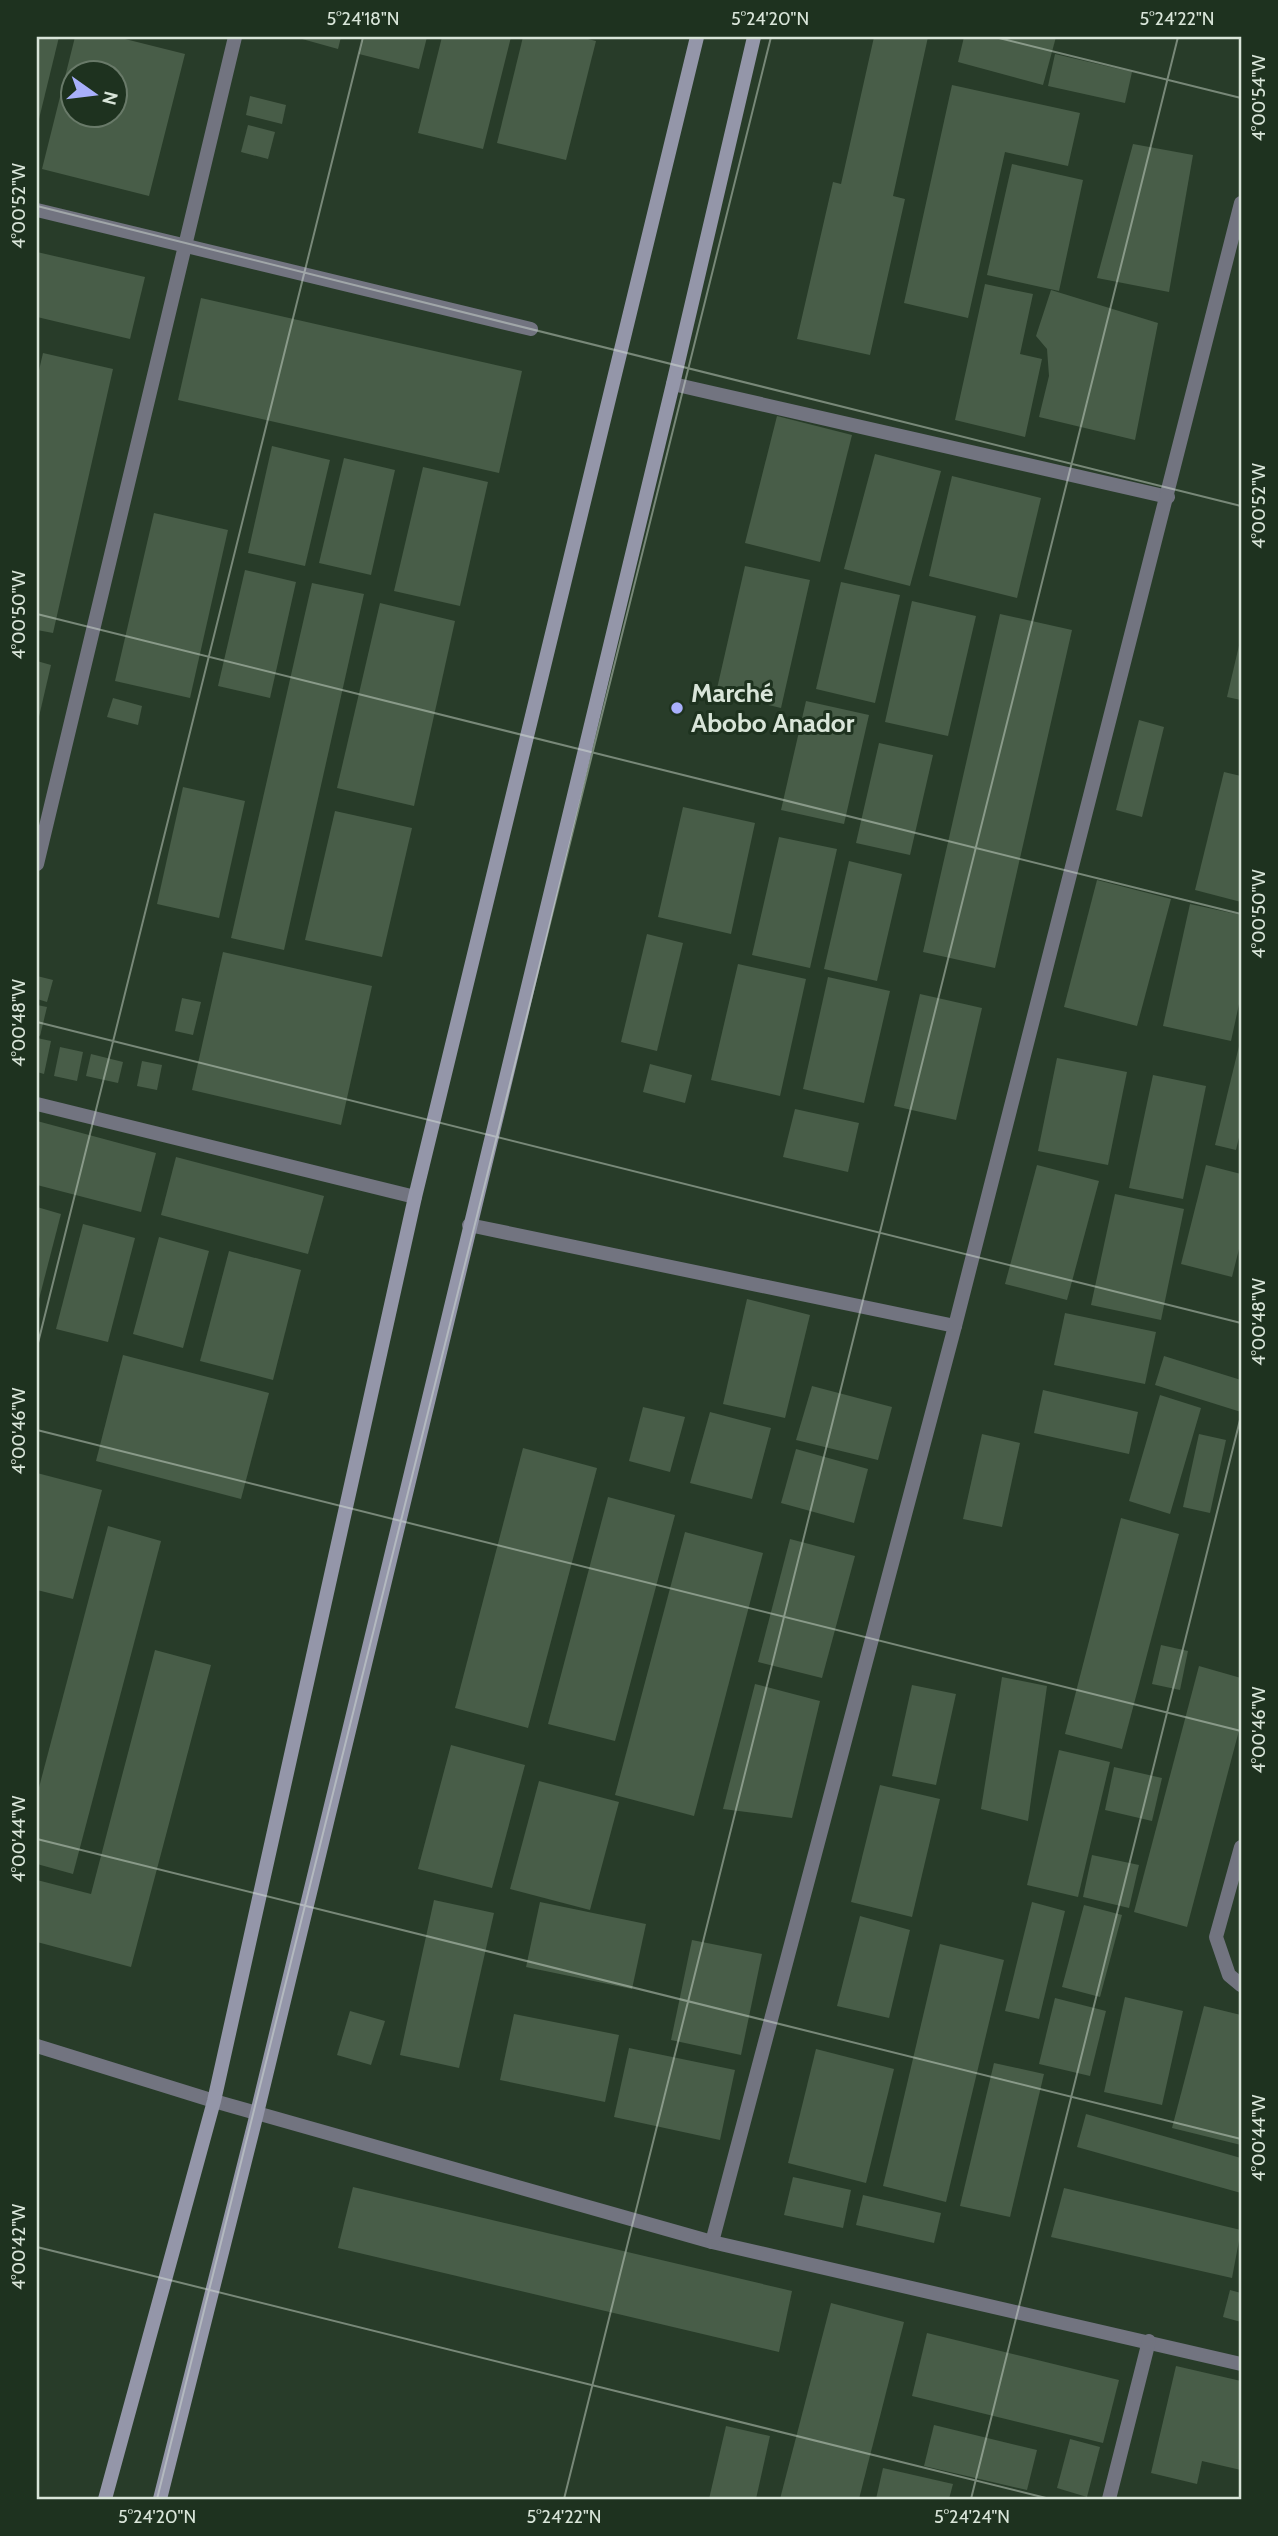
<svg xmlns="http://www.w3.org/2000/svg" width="1278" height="2536" font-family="Cabin,sans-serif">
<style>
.building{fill:#485d48;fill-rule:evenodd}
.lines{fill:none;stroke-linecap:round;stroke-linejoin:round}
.street{stroke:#727480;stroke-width:14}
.secondary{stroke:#9496a9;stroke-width:14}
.ticks{fill:none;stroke:#d9e5d9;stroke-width:2;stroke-opacity:0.45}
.poi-dot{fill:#a9b0fc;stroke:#1e321f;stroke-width:2.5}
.labels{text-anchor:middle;stroke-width:6;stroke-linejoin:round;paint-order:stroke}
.poi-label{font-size:26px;font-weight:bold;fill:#d9e5d9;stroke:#1e321f;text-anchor:start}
.neatline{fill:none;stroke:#d9e5d9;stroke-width:2.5}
.ticks-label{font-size:18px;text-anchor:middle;fill:#d9e5d9}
</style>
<rect width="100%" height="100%" fill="#283c29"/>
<g class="building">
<polygon points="37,37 59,37 38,123 37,123"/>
<path d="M75,37H117L185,54L149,196L42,169ZM74,74H116V116H74Z"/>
<polygon points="295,37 341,37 338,49"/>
<polygon points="363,37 427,37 419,69 359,54"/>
<polygon points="442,37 511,37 483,149 418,133"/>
<polygon points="523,37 580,37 596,41 566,160 497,143"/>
<polygon points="874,37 928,37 893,196 905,199 870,355 797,339 833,182 841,184"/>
<polygon points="964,37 1056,37 1043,85 958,62"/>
<polygon points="1055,54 1132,72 1125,103 1048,86"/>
<polygon points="952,85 1080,113 1068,166 1005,152 968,318 904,303"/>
<polygon points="250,96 286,105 282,124 246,115"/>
<polygon points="248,125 275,132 268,159 241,152"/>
<polygon points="1133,144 1193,155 1169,292 1097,278"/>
<polygon points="1012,164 1083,180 1059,291 987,275"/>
<polygon points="37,252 145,277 130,339 37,317"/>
<polygon points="985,284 1033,294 1020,354 1042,359 1025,437 955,420"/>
<polygon points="1051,290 1158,323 1135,440 1039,417 1049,376 1047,349 1036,336"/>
<polygon points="201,298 522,371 499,473 178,400"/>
<polygon points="43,353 113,369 53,633 37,630 37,379"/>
<polygon points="777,416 852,435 820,562 745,543"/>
<polygon points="272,446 330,460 305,566 248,553"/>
<polygon points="875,454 941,471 910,586 844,569"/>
<polygon points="344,458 395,470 371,575 319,563"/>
<polygon points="423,467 488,482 460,606 394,591"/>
<polygon points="952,476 1041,498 1017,598 929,576"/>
<polygon points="154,513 228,530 190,698 115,681"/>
<polygon points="745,566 810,580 781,708 716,693"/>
<polygon points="245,570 296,582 270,698 218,686"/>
<polygon points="841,582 900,595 875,703 816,689"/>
<polygon points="312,583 364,594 284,950 231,938"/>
<polygon points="912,601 976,616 948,736 885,722"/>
<polygon points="380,603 455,621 414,806 337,788"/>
<polygon points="1000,614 1072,630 995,968 923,952"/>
<polygon points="1241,637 1241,700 1227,697"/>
<polygon points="37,661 51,665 38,721 37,721"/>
<polygon points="113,698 142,706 138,725 107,717"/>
<polygon points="806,701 869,715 844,824 781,810"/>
<polygon points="1139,720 1164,727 1142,817 1116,810"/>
<polygon points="879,743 933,755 910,855 856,843"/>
<polygon points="1224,772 1241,776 1241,902 1195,890"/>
<polygon points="183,787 245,801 219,918 157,904"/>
<polygon points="683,807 755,823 731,934 658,917"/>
<polygon points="335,811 412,828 382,957 305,940"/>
<polygon points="779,837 837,849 810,968 752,955"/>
<polygon points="849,861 902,874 877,981 824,969"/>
<polygon points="1097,880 1171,899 1137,1026 1064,1007"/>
<polygon points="1190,904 1241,915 1241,995 1231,1041 1163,1026"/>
<polygon points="647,934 683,943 657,1051 621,1042"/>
<polygon points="223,952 372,986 341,1125 192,1090"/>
<polygon points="738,964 806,979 780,1096 711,1080"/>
<polygon points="37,976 53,980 47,1002 37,999"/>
<polygon points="828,977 890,991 864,1103 803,1089"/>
<polygon points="920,994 982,1008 956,1120 894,1106"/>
<polygon points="182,998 201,1002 193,1035 175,1031"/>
<polygon points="37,1005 47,1007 40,1036 37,1035"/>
<polygon points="37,1038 51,1041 44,1074 37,1072"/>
<polygon points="1240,1042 1241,1129 1236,1150 1215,1145"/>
<polygon points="60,1047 83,1052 77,1081 54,1076"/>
<polygon points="91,1054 123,1062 118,1083 86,1076"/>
<polygon points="1057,1058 1127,1072 1108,1165 1038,1151"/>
<polygon points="142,1061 162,1065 157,1090 137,1086"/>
<polygon points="650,1064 692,1075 685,1103 643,1092"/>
<polygon points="1153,1075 1206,1086 1183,1199 1129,1188"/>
<polygon points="795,1109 859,1123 848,1172 783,1157"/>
<polygon points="37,1121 156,1153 141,1212 37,1185"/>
<polygon points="176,1157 324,1196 308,1254 161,1215"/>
<polygon points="1037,1165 1099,1181 1067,1300 1005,1284"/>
<polygon points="1206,1165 1241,1174 1241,1241 1232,1277 1181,1264"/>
<polygon points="1115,1194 1184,1209 1161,1320 1091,1305"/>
<polygon points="37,1207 61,1214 38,1303 37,1303"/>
<polygon points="83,1224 135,1238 108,1342 56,1329"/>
<polygon points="159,1237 209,1251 183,1348 133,1334"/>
<polygon points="229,1251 301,1270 273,1380 200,1361"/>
<polygon points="747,1299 810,1315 785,1418 723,1404"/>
<polygon points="1065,1313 1156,1332 1145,1384 1054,1365"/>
<polygon points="123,1355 269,1393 241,1499 96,1461"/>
<polygon points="1164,1356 1241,1380 1241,1412 1155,1385"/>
<polygon points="812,1386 892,1407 878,1460 796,1440"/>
<polygon points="1043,1390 1138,1412 1129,1454 1034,1433"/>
<polygon points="1160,1395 1201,1408 1170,1514 1129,1501"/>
<polygon points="643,1407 685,1417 670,1472 629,1461"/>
<polygon points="710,1412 771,1428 752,1499 690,1483"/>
<polygon points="982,1434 1020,1443 1002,1527 963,1519"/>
<polygon points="1199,1434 1226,1440 1210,1513 1183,1507"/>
<polygon points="523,1448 597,1468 528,1728 455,1708"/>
<polygon points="796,1449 868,1469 854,1523 781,1503"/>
<polygon points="37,1473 102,1490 73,1599 37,1590"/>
<polygon points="608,1497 675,1515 615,1741 548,1724"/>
<polygon points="1121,1518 1179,1534 1122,1749 1065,1734"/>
<polygon points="108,1526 161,1541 73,1874 37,1864 37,1795"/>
<polygon points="685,1532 763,1553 694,1816 615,1795"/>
<polygon points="790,1539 855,1556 822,1678 758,1662"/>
<polygon points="1161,1645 1188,1651 1180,1690 1152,1684"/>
<polygon points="155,1650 211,1665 131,1967 37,1942 37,1880 91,1894"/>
<polygon points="1199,1666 1241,1678 1241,1723 1187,1927 1134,1912"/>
<polygon points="1002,1677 1047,1686 1028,1821 981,1809"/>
<polygon points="755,1684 820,1701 792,1818 723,1809"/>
<polygon points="912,1685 956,1694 936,1785 892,1776"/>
<polygon points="451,1745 525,1765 492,1888 418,1869"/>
<polygon points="1059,1750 1110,1762 1078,1897 1027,1885"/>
<polygon points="1114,1767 1162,1778 1152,1821 1105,1810"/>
<polygon points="539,1781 619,1802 590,1910 510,1889"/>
<polygon points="880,1785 940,1799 912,1917 851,1902"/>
<polygon points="1092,1855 1139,1865 1129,1908 1083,1897"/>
<polygon points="434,1900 494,1913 459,2068 400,2055"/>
<polygon points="540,1902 646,1924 632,1989 526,1967"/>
<polygon points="1032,1902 1065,1911 1039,2019 1005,2011"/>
<polygon points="1084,1905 1122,1915 1100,1997 1062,1987"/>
<polygon points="860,1916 910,1930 889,2018 837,2006"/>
<polygon points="692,1940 762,1954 741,2055 671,2040"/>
<polygon points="940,1944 1004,1960 946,2202 883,2186"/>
<polygon points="1125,1997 1183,2011 1162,2105 1104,2092"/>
<polygon points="1055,1998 1106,2011 1090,2076 1039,2064"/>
<polygon points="1204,2006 1241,2015 1241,2145 1172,2128"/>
<polygon points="350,2011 385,2021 371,2065 337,2055"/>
<polygon points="514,2014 619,2035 605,2102 500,2080"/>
<polygon points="629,2048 735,2070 720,2140 614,2117"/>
<polygon points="816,2049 894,2069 866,2183 788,2163"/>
<polygon points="994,2063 1044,2074 1010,2217 960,2206"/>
<polygon points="1086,2114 1241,2158 1241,2193 1077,2147"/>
<polygon points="793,2177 851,2190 843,2228 784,2215"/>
<polygon points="353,2187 792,2291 779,2352 338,2248"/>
<polygon points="1064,2188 1241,2230 1232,2278 1051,2237"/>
<polygon points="863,2195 941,2213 934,2243 856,2225"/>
<polygon points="1230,2290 1241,2293 1241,2322 1223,2317"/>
<polygon points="831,2303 904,2322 859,2499 780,2499"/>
<polygon points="927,2333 1119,2380 1103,2443 912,2396"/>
<polygon points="1176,2366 1241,2381 1241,2470 1202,2461 1197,2484 1151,2473"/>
<polygon points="934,2425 1037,2450 1027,2490 924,2466"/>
<polygon points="726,2426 770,2436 756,2499 709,2499"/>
<polygon points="1070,2439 1100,2447 1087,2497 1057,2488"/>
<polygon points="883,2468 953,2484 949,2499 876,2499"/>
</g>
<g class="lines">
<g class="street">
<polyline points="37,210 531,329"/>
<polyline points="673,384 1168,497"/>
<polyline points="37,864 235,37"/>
<polyline points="37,1104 415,1197"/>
<polyline points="469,1225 955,1326"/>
<polyline points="1241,1847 1216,1937 1229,1975 1241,1985"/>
<polyline points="37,2046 214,2101 712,2242 1241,2364"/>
<polyline points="712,2242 955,1326 1241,203"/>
<polyline points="1109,2499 1149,2341"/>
</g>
<g class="secondary">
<polyline points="105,2499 214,2101 415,1197 697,37"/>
<polyline points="160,2499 257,2113 673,384 754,37"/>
</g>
</g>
<path class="ticks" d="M995,37L1241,98M37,206L1241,506M37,614L1241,914M37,1022L1241,1323M37,1347L363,37M37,1430L1241,1731M37,1839L1241,2139M37,2247L1050,2499M157,2499L771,37M564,2499L1178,37M971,2499L1241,1416"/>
<circle class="poi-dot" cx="677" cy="708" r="7"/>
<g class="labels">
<g class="poi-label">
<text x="691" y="702">Marché<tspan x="691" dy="30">Abobo Anador</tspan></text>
</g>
</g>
<rect width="1278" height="2536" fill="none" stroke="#1e321f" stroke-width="77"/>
<g transform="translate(94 94) rotate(104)"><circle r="33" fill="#1e321f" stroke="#697a69" stroke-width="2"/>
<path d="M0-5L12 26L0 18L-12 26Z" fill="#a9b0fc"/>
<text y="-10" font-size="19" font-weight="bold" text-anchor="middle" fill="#d9e5d9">N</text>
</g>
<rect x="38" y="38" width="1202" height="2460" class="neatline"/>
<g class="ticks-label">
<text x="363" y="25">5°24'18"N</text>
<text x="770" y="25">5°24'20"N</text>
<text x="1177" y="25">5°24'22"N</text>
<text transform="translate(1259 98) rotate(-90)" y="6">4°00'54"W</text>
<text transform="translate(19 206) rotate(-90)" y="6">4°00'52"W</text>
<text transform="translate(1259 506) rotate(-90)" y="6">4°00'52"W</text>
<text transform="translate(19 615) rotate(-90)" y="6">4°00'50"W</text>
<text transform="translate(1259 914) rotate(-90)" y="6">4°00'50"W</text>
<text transform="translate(19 1023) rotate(-90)" y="6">4°00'48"W</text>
<text transform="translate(1259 1322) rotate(-90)" y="6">4°00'48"W</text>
<text transform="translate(19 1431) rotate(-90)" y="6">4°00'46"W</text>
<text transform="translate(1259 1730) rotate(-90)" y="6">4°00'46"W</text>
<text transform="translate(19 1839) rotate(-90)" y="6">4°00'44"W</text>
<text transform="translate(1259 2138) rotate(-90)" y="6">4°00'44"W</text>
<text transform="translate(19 2247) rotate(-90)" y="6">4°00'42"W</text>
<text x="157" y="2523">5°24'20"N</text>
<text x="564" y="2523">5°24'22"N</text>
<text x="972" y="2523">5°24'24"N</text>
</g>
</svg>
